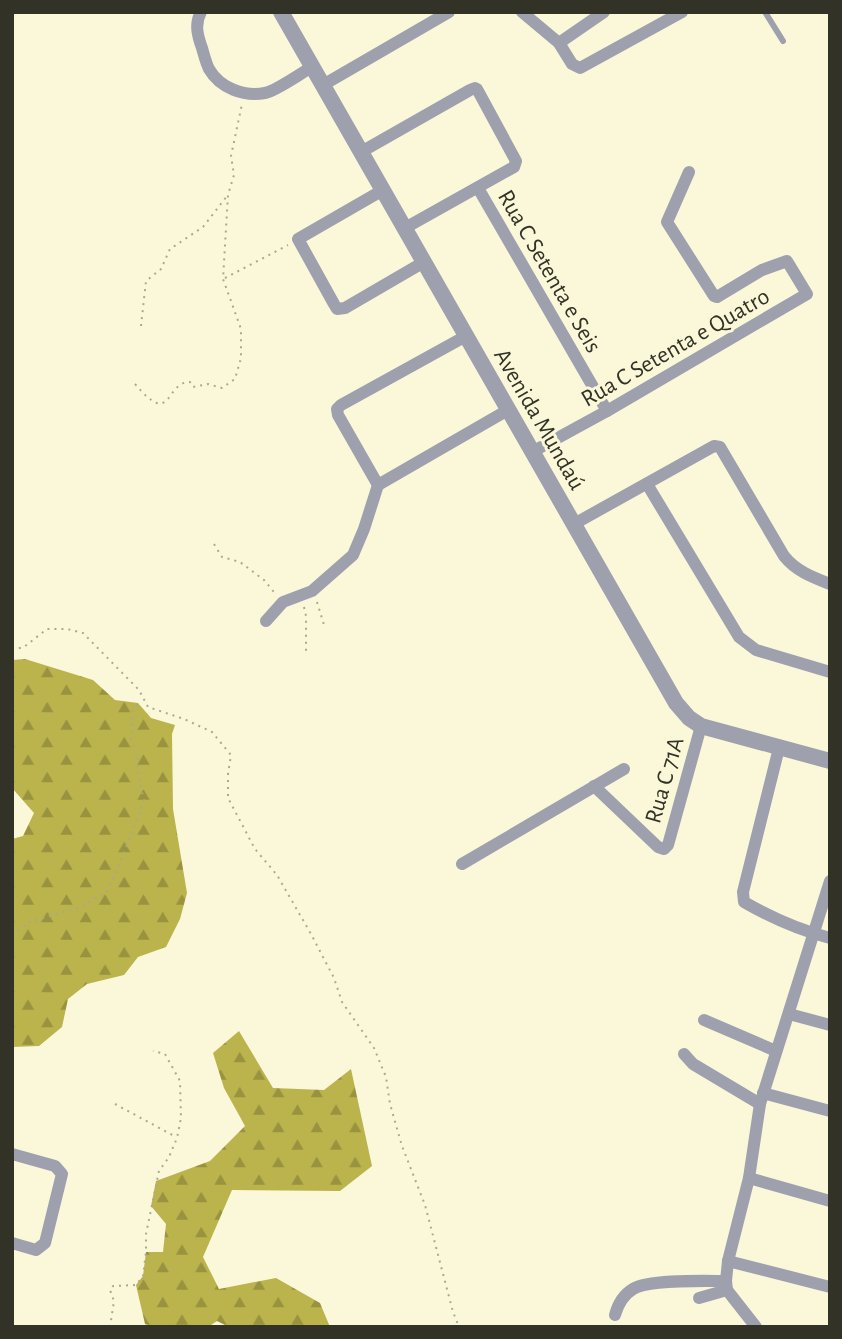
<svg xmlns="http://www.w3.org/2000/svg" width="842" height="1339" font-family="'Alegreya Sans',sans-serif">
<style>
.forest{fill:url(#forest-firs)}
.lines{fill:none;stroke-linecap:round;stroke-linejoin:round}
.path{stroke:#aaa891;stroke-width:2;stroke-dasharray:2 5;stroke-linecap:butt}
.service{stroke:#9fa0ad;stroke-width:6}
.minor{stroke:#9fa0ad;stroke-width:12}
.tertiary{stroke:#9fa0ad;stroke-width:16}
.labels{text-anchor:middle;stroke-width:6;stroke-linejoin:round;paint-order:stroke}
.street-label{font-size:24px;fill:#323226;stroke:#faf8d9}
</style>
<defs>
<pattern id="forest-firs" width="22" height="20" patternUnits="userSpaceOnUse" patternTransform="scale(1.75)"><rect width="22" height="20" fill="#bbb34c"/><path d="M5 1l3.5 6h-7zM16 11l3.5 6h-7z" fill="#99923f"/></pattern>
</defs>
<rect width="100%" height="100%" fill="#faf8d9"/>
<g class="forest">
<polygon points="25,659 93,680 115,700 138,703 151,718 175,725 172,734 173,809 187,893 180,919 166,947 138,957 124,975 87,984 68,999 62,1027 39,1046 12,1047 12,839 23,836 34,813 12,788 12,660"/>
<polygon points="239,1031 273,1088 324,1090 351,1069 372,1166 340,1191 232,1190 203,1257 219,1289 276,1278 320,1303 330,1327 229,1327 217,1321 208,1327 153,1327 145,1324 136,1285 143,1276 146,1252 163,1252 166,1224 151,1206 156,1181 210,1161 245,1126 224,1088 213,1053"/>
</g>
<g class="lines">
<g class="path">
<polyline points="225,278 288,245"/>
<polyline points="141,326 146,281 161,269 170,249 203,227 227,196"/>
<path d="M135,384C173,429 164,382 190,382L193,387L208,384L222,388L235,379L241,358V329L223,279L228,195L234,175L231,156L242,104"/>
<polyline points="214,544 222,557 240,562 264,580 274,592"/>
<polyline points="317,602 324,625"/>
<polyline points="304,607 306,616 306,651"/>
<polyline points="12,650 24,647 47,629 67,629 83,633 139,690 148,707 184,719 212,732 231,755 228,774 228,798 255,849 277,875 311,934 334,978 342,1002 374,1048 386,1077 390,1104 402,1146 425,1205 453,1312 459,1327"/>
<polyline points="12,935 30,922 83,906 107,891 118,868 144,800 139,780 137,756 131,739 133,711 138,703"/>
<polyline points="115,1104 176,1137"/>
<polyline points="110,1327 114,1301 110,1290 113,1286 136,1285 143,1276 146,1252 146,1234 159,1171 169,1157 177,1138 181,1118 180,1081 165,1054 153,1051"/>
</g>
<polyline class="service" points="765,12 783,41"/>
<g class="minor">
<path d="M201,12C194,24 198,37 202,48C204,55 206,63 209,69C220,88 244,97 265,93C276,91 301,73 312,67"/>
<polyline points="522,12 559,43 572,64 580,68 682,12"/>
<polyline points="559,43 604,12"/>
<polyline points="323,85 449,12"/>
<polyline points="361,152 470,90 475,88 477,89 516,161 514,167 405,228"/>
<polyline points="478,188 607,411"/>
<polyline points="383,190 298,239 334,304 337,309 345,308 424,262"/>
<polyline points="466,336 341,405 337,409 338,415 378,485 508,410"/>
<polyline points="532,452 607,411 807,294 787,261 762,270 717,297 714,296 667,222 689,172"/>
<polyline points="647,484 739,637 756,650 830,672"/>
<path d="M574,524L714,446L720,447L784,556C796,571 812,577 830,584"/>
<polyline points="266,621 283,602 312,591 353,555 364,529 378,485"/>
<path d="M779,748L743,892L744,902C772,918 799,930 830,938"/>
<polyline points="594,786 658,847 664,849 668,845 701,726"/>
<polyline points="462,864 624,769"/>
<polyline points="789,1014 830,1025"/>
<polyline points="704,1020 776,1051"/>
<polyline points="684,1054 693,1064 760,1104"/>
<polyline points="763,1093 830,1111"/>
<polyline points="12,1154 55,1166 62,1174 45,1243 36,1250 12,1243"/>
<polyline points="749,1178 830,1201"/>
<polyline points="728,1261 830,1287"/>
<polyline points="699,1298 727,1290"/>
<path d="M615,1315C618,1304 623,1295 633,1289C649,1279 706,1281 726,1281"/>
<polyline points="756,1327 727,1290 726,1281 728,1261 749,1178 760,1104 830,881"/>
</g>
<polyline class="tertiary" points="281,12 676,703 689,718 701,726 830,761"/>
</g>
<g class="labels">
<g class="street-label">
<text transform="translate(550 271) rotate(60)" y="8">Rua C Setenta e Seis</text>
<text transform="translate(675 347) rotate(-30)" y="8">Rua C Setenta e Quatro</text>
<text transform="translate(540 419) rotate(60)" y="8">Avenida Mundaú</text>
<text transform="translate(664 780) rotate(-74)" y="8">Rua C 71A</text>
</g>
</g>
<rect width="842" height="1339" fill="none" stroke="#323226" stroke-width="28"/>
</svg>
